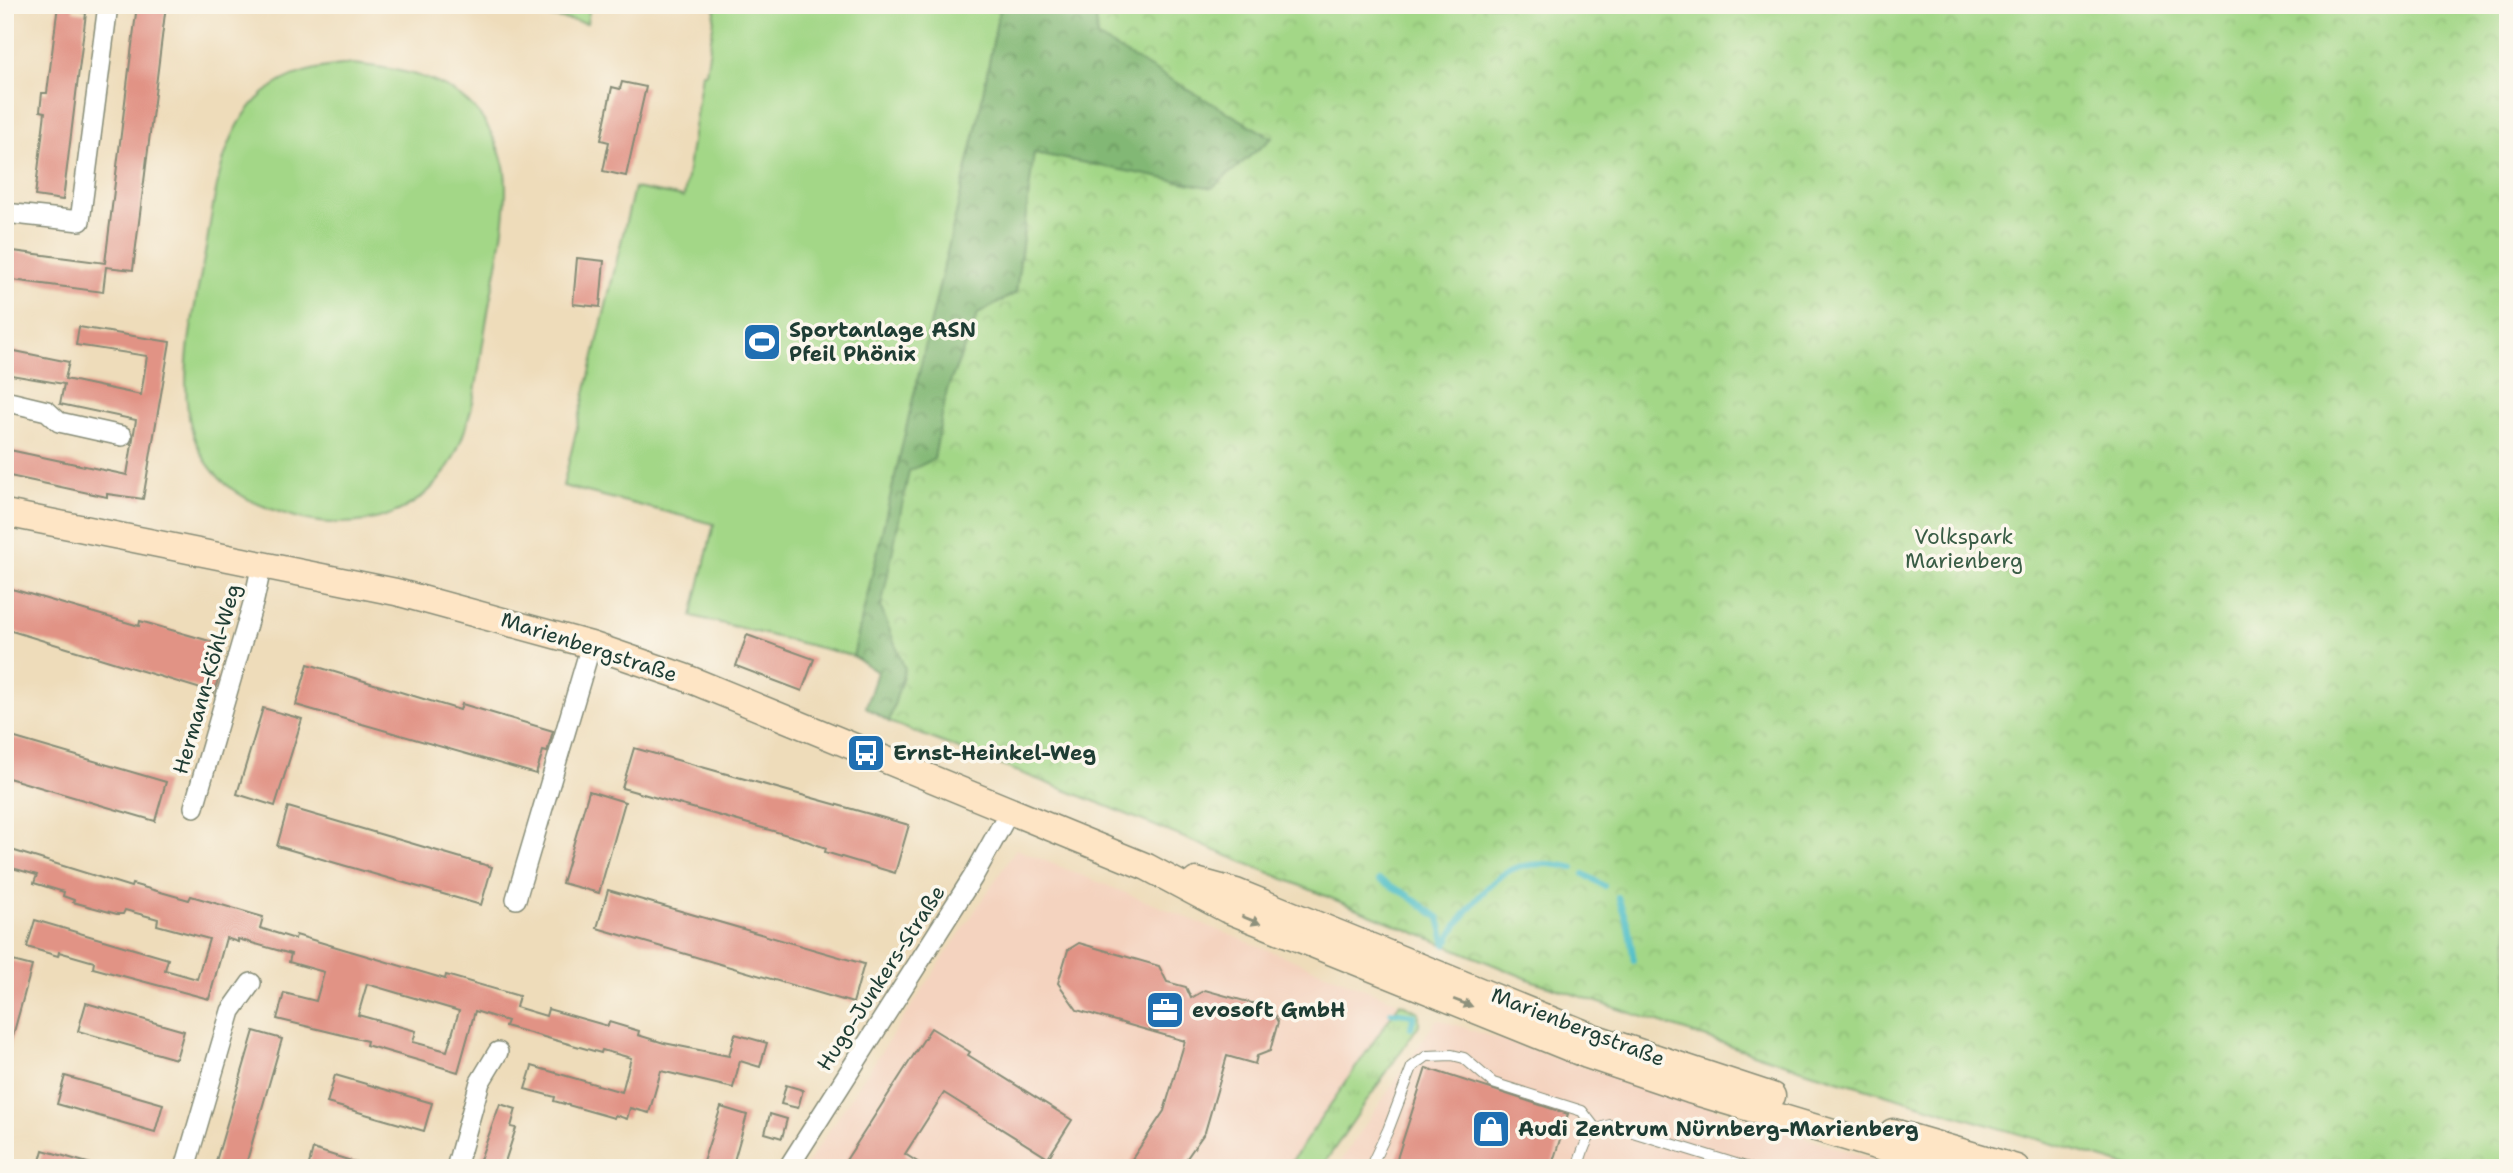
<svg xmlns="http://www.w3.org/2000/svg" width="2513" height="1173" font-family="'Shantell Sans',sans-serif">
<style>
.built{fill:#f4d3bf}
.grass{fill:url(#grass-tufts);stroke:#618a5e;stroke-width:2}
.forest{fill:url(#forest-crowns);stroke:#507a54;stroke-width:2}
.park{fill:url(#park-crowns);stroke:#618a5e;stroke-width:2}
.pitch{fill:#a3d787;stroke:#618a5e;stroke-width:2}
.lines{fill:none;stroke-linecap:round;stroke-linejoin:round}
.stream{stroke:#51bfc8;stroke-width:6}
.building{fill:#e19385;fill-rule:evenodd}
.lane-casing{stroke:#868c77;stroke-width:12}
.street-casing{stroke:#868c77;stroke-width:22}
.secondary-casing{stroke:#868c77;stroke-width:29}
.lane{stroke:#fff;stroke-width:10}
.street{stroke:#fff;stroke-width:19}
.secondary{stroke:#fee5c5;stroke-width:26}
.oneway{fill:#8e917c}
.labels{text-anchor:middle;stroke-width:7;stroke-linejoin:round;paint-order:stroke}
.poi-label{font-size:21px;font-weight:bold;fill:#1f3d34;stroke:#fbf7ec;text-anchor:start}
.park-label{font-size:21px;fill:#395c45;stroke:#fbf7ec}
.street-label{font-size:21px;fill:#1f3d34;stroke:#fbf7ec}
</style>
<defs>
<pattern id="grass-tufts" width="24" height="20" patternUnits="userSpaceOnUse" patternTransform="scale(1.75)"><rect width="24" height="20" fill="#a3d787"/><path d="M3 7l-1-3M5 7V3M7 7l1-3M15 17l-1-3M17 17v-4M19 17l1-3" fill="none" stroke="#8cb975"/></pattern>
<pattern id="forest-crowns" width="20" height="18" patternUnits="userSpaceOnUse" patternTransform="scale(1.75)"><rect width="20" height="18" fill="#82b874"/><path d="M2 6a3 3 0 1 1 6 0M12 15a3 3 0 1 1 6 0" fill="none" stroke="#6a9760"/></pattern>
<pattern id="park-crowns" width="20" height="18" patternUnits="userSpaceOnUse" patternTransform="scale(1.75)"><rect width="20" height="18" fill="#a3d787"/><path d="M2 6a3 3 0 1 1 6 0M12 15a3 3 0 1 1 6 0" fill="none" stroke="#8cb975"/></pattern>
</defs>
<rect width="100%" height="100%" fill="#fbf7ec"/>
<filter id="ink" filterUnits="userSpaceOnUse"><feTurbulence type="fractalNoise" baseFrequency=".0143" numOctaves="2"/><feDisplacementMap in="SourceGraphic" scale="14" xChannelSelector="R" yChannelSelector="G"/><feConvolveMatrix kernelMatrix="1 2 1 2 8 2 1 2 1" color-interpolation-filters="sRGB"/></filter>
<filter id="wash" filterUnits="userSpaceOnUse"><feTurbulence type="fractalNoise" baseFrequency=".00686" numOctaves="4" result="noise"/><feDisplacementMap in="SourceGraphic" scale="28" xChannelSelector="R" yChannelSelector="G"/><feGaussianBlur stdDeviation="1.57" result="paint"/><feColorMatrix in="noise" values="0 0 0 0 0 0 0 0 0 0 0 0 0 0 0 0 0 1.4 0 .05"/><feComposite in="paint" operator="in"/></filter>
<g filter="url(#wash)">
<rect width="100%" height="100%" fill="#eedcba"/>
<g class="built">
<polygon points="1016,849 1400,1003 1287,1168 804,1168"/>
<polygon points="1437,1019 1900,1168 1336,1168"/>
</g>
<polygon class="grass" points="1400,1003 1419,1012 1419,1025 1321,1168 1287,1168"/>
<polygon class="forest" points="964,5 1096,5 1098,37 1272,138 1212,188 1034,153 1016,293 978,314 947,390 934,459 881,608 905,669 889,722 866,707 877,672 853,656 978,119 999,10"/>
<polygon class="park" points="1096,5 2508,5 2508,1168 2134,1168 1814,1073 1533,981 1104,805 889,722 905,669 881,608 909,471 934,459 947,390 978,314 1016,293 1034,153 1212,188 1272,138 1097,37"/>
<g class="pitch">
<polygon points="479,5 590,5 587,23"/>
<polygon points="716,5 964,5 999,10 978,119 853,656 692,616 714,524 563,486 634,188 684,197 702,73 706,73"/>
<path d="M352,64C396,68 449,77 479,114C489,127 500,149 504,166C512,206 494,276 487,318C482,346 479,377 472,406C465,432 456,460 438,481C413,511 375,524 336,523C312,523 290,516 268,508C152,465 188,345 205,253C215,198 219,133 263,94C288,72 319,67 352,64Z"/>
</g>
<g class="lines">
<g class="stream">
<polyline points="1584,874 1604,886"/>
<polyline points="1379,880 1406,894 1439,918 1446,945"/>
<polyline points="1618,897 1628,925 1634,961"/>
<path d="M1446,945C1456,922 1494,872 1519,867C1536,863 1556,863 1573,868"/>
<polyline points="1391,1012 1414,1015 1411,1027"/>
</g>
</g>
<g id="blocks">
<g class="building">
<polygon points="58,5 74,5 73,11 86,13 63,200 35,196 45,112 40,111 42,93 47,93"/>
<polygon points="137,5 166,5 133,270 106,267 103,292 5,279 5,250 105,263"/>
<polygon points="622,82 646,87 626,176 603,171 609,142 601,140 612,87 620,89"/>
<polygon points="577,258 604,261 600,307 573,304"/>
<polygon points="79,327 170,342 143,499 107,494 107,497 5,475 5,449 127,475 136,420 60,404 64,384 5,374 5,349 69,362 65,379 141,395 147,356 76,345"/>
<polygon points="5,587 139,626 140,621 213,642 204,674 218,679 214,693 5,629"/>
<polygon points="747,635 814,659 802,691 736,666"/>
<polygon points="308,664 460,710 462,704 553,731 547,752 543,751 536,774 296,705"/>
<polygon points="263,708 302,719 275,806 237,794"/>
<polygon points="5,735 166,782 155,821 5,777"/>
<polygon points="634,748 909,825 895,873 825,852 826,848 798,838 622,788"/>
<polygon points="589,791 625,802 599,893 562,883"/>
<polygon points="288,807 492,867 481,905 277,846"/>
<path d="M5,848L131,887L132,884L189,900L191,896L263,917L260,928L295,939L296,935L445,979L446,975L519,996L516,1007L546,1016L548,1009L608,1026L609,1022L639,1031L638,1035L664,1043L729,1056L735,1034L767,1043L760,1067L740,1061L733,1088L661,1071L649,1113L630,1108L627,1119L615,1115L614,1118L554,1101L555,1097L525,1089L530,1073L532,1066L622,1092L631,1058L602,1050L601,1053L505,1026L507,1021L475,1011L458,1072L366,1045L367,1041L277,1019L284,993L316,1001L324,972L289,962L291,954L238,939V942L226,938L209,999L93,968L94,962L59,952L58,956L27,947L35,920L168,959L165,970L197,979L209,939L157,925L158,919L125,910L123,914H117L73,902L74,900L63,896L64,892L34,883L37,875L5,866ZM367,984L459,1011L447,1051L413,1042L416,1031L358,1015Z"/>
<polygon points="608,890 864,964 853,1003 597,928"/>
<polygon points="1079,943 1159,966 1167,982 1186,987 1191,998 1205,990 1270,1008 1278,1022 1270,1051 1257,1056 1255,1064 1227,1056 1205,1132 1180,1168 1126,1168 1164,1111 1185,1041 1077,1010 1058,983 1068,950"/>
<polygon points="5,959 32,966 9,1050 5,1050"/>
<polygon points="86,1003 184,1031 176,1059 78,1031"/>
<polygon points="931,1028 970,1052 968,1055 1072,1120 1048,1158 944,1093 905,1154 927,1168 841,1168"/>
<polygon points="254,1031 282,1039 254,1136 245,1168 214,1168"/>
<polygon points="1426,1068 1568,1114 1551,1168 1394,1168"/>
<polygon points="335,1075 432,1103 424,1131 327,1103"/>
<polygon points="65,1076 163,1104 155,1132 57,1104"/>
<polygon points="786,1085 803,1090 798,1108 781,1104"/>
<polygon points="500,1104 516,1109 511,1127 516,1128 503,1168 477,1168"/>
<polygon points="721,1107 747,1115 732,1168 701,1168"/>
<polygon points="770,1114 787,1119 782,1138 765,1133"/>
<polygon points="313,1149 361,1164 360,1168 308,1168"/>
<polygon points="43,1150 91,1164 90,1168 38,1168"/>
</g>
</g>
</g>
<g filter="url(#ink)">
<use href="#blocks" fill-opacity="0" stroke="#868c77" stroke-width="2"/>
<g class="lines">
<defs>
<g id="lane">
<polyline points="1370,1168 1388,1130 1412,1067 1427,1056 1452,1055 1464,1058 1493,1083 1582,1111 1595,1128"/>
<path d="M1577,1168C1585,1146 1586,1130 1610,1125L1749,1168"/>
</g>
<g id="street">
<polyline points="5,213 80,221 108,5"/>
<polyline points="5,401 47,411 59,422 122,436"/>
<polyline points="194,807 254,600 262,564"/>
<polyline points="516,899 591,645"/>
<polyline points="185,1168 231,1011 251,983"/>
<polyline points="456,1168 480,1082 498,1052"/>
<polyline points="788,1168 973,877 1009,812"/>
</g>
<g id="secondary">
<polyline points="5,513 396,592 591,645 684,677 1147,867 1226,909 1587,1055 1690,1090 1949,1168"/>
<polyline points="1196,881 1236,892 1593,1037 1772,1096"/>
<polyline points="1893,1132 2016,1168"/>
</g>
</defs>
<use href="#lane" class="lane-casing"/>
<use href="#street" class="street-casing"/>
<use href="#secondary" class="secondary-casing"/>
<use href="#lane" class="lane"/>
<use href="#street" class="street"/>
<use href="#secondary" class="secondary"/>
</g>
<defs><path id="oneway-solid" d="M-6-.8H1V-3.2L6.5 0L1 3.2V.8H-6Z" transform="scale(1.75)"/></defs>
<g class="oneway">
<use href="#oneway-solid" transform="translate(1251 920) rotate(22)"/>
<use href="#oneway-solid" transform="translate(1463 1003) rotate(21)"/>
</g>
</g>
<defs>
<symbol id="stadium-square" viewBox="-11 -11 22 22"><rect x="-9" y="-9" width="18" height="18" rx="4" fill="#1f6fb2" stroke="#fbf7ec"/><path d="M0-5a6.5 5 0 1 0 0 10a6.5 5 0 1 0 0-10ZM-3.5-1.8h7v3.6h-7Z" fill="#fff"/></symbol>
<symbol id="bus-square" viewBox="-11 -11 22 22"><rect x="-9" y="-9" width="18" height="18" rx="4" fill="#1f6fb2" stroke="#fbf7ec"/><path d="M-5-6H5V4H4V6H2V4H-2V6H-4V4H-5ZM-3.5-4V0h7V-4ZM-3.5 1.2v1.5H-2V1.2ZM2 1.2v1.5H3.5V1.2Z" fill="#fff"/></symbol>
<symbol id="office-square" viewBox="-11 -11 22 22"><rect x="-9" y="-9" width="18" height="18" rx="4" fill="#1f6fb2" stroke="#fbf7ec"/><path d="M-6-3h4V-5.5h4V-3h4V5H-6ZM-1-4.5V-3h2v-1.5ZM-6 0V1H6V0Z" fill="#fff"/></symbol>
<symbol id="shop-square" viewBox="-11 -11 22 22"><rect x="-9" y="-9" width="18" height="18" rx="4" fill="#1f6fb2" stroke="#fbf7ec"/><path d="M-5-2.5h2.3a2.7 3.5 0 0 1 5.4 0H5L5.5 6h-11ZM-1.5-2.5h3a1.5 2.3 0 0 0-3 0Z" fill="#fff"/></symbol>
</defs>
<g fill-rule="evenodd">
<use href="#stadium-square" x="740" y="320" width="44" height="44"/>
<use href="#bus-square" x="844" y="731" width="44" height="44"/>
<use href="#office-square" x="1143" y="988" width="44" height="44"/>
<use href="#shop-square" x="1469" y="1107" width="44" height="44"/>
</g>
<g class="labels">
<g class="poi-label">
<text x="789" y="337">Sportanlage ASN<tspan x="789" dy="24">Pfeil Phönix</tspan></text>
<text x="893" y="760">Ernst-Heinkel-Weg</text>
<text x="1192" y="1017">evosoft GmbH</text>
<text x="1518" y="1136">Audi Zentrum Nürnberg-Marienberg</text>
</g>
<g class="park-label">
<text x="1964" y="544">Volkspark<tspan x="1964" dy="24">Marienberg</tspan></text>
</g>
<g class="street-label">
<text transform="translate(589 647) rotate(18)" y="7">Marienbergstraße</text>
<text transform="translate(207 679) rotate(-74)" y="7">Hermann-Köhl-Weg</text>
<text transform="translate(881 978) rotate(-57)" y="7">Hugo-Junkers-Straße</text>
<text transform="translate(1578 1027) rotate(21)" y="7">Marienbergstraße</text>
</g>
</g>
<rect width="2513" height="1173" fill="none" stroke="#fbf7ec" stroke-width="28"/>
</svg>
